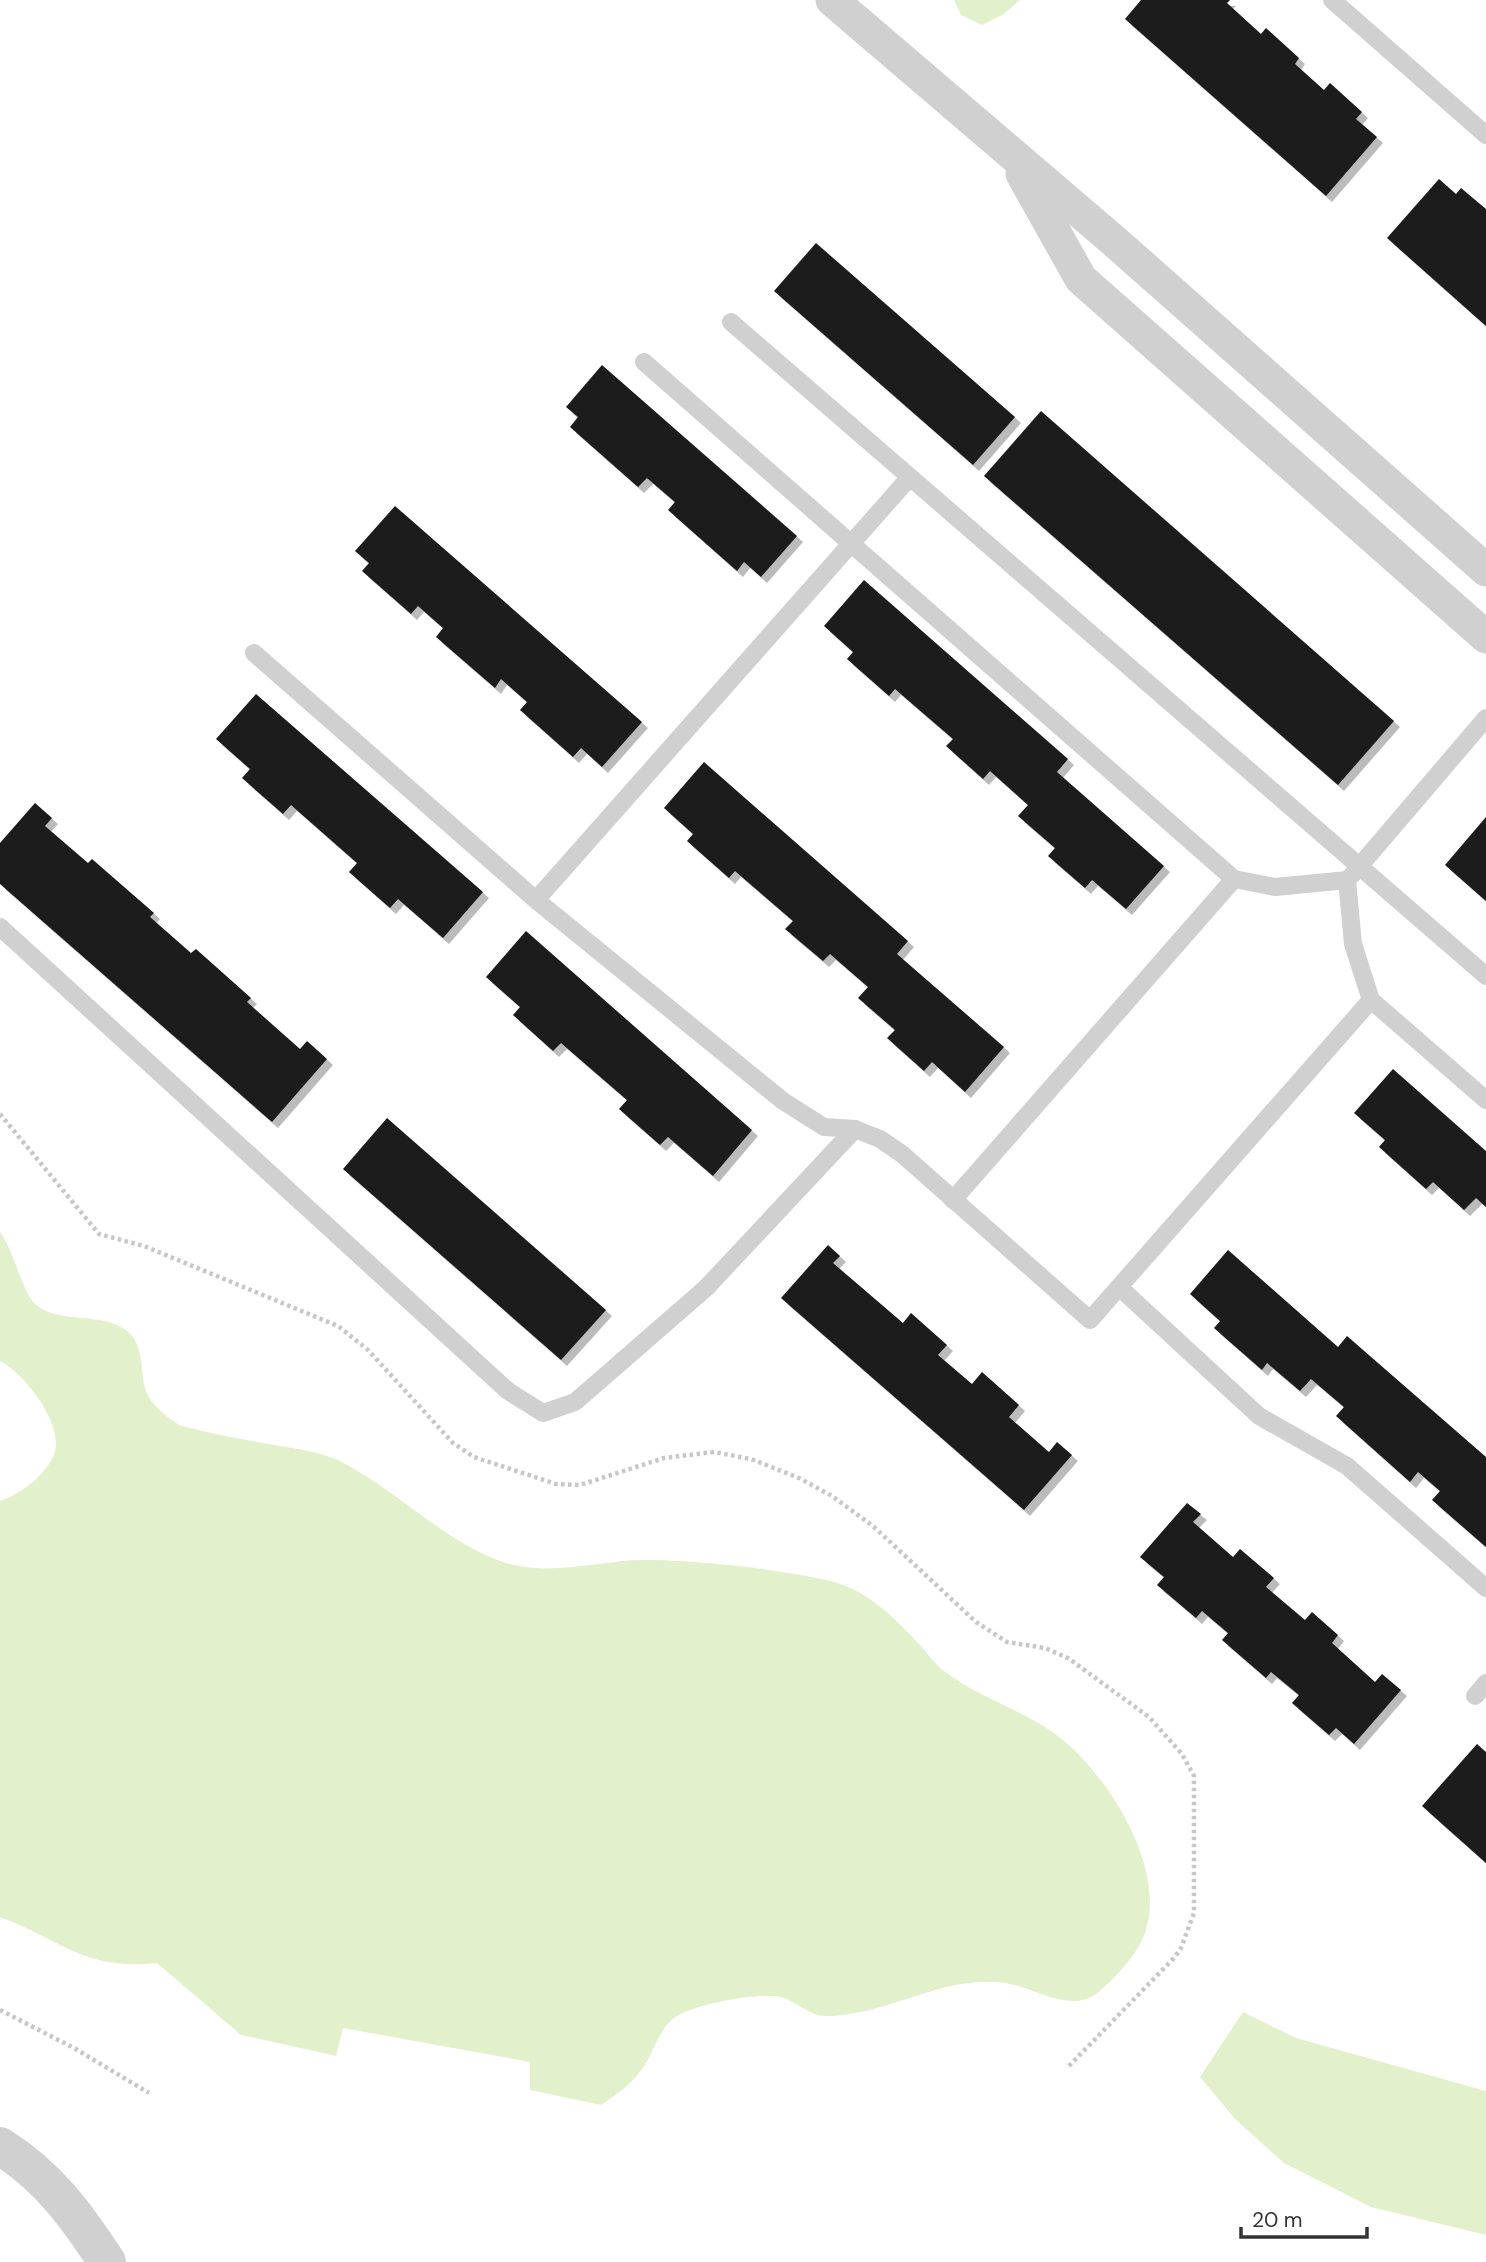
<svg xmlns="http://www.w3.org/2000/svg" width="1486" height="2262" font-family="'DM Sans',sans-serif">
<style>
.water{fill:#e3f0cc}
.building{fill:#1a1a1a;filter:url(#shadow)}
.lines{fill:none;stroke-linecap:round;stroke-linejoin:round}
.path{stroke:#c7c7c7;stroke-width:4.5;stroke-dasharray:3.5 3.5;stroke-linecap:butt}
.service{stroke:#d0d0d0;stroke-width:18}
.minor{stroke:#d0d0d0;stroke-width:33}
.tertiary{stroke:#d0d0d0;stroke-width:38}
</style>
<defs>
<filter id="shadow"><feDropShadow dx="6" dy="6" stdDeviation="0" flood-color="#0004"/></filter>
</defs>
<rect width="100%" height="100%" fill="#fff"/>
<g class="water">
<polygon points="954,0 1020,0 1004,14 982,25 961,15"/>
<path d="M0,1232C15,1253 21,1289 35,1304C58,1325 103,1311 127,1331C146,1347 139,1371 146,1391C152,1406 166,1416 179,1425C209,1433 238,1439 269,1444C292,1448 318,1451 340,1461C397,1490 443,1541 503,1562C549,1578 602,1559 649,1560C707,1561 766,1568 822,1579C864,1587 891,1614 919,1644C927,1653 935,1664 944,1671C980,1699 1028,1711 1063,1740C1110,1779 1167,1869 1145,1933C1137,1955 1117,1976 1100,1991C1071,2016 1036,1987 1005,1983C942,1974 888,2016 826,2016C810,2016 798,2003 784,1998C763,1991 696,2004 677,2016C659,2027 654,2053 642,2069C632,2084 616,2095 601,2105L530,2090V2062L343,2028L336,2056L241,2035L157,1963C84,1971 62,1940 0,1917V1501C21,1494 49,1473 55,1451C63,1423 23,1372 0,1361Z"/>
<polygon points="1243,2012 1296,2038 1486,2091 1486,2235 1371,2207 1284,2163 1235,2119 1200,2077"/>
</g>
<g class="building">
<polygon points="1141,0 1230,0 1227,3 1261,34 1266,28 1299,58 1295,64 1324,90 1330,83 1362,112 1356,119 1377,137 1326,196 1125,19"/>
<polygon points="1439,179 1456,194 1461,188 1486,209 1486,326 1387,238"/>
<polygon points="816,243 1015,417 973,465 774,291"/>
<polygon points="602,365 797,536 761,577 744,562 737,571 668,510 675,502 647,478 638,487 570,427 578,417 566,407"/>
<polygon points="1041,411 1394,721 1338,785 984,476"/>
<polygon points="395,506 642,722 602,767 581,748 573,757 520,710 527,702 501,679 495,688 436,637 443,628 418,606 411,614 362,571 369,563 355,551"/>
<polygon points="864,580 1068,759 1057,772 1164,866 1126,909 1092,880 1085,888 1048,856 1055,848 1018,816 1028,805 990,771 983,779 946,746 953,739 895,689 889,696 847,659 853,652 824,626"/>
<polygon points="256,694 483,892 443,938 398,899 390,908 349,872 357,863 291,805 283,814 242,778 250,769 216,739"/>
<polygon points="704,762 908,941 897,954 1004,1047 965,1092 932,1062 924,1071 887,1038 895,1030 858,998 868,987 830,954 823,961 785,929 793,921 735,871 729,878 687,841 693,834 664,808"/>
<polygon points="35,803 52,818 45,826 88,863 92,859 154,913 150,917 191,953 196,949 251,998 247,1002 300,1049 307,1041 327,1059 272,1122 0,884 0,843"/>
<polygon points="1486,817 1486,901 1445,865"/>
<polygon points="526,931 752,1130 713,1176 668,1137 660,1145 619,1109 627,1100 561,1043 553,1051 513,1015 520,1007 486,977"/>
<polygon points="1393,1069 1486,1151 1486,1207 1476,1198 1464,1210 1433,1182 1426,1189 1379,1147 1385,1140 1354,1113"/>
<polygon points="387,1118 606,1310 561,1360 343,1169"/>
<polygon points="828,1245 840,1256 833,1263 903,1323 911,1313 947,1345 938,1355 972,1384 982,1372 1019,1405 1009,1417 1049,1452 1057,1442 1072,1455 1024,1510 781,1298"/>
<polygon points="1228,1250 1338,1347 1347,1336 1486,1457 1486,1547 1432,1500 1440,1491 1418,1472 1410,1482 1336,1416 1344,1407 1311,1379 1300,1391 1267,1363 1262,1370 1214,1328 1220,1321 1190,1294"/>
<polygon points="1187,1503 1201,1514 1193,1522 1233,1557 1240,1549 1274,1578 1266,1587 1305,1620 1312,1612 1338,1635 1332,1643 1375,1682 1382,1674 1401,1690 1354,1744 1336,1728 1329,1735 1292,1703 1299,1695 1271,1672 1266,1678 1222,1640 1228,1633 1202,1611 1196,1618 1157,1585 1164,1577 1140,1557"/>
<polygon points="1477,1744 1486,1752 1486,1863 1422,1806"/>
</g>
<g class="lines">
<g class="path">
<polyline points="0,1114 99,1234 144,1246 338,1326 368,1350 453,1443 474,1457 556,1484 580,1485 664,1458 714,1452 751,1459 799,1478 832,1496 873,1526 976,1622 1007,1642 1045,1648 1068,1658 1149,1717 1182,1754 1194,1776 1194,1913 1181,1948 1174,1958 1067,2068"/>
<polyline points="0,2010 74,2048 149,2093"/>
</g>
<g class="service">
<polyline points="1332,0 1486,135"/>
<polyline points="731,322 1486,976"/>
<polyline points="644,362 1234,879 1275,887 1347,880 1353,944 1371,1000 1486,1100"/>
<polyline points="254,653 536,900 783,1101 824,1127 855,1129 880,1139 902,1154 1090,1320 1371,1000"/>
<polyline points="1352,875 1486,718"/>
<polyline points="536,900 910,477"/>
<polyline points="0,927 508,1391 543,1413 575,1402 706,1288 855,1129"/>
<polyline points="953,1200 1234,879"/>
<polyline points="1119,1287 1259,1416 1347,1466 1486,1588"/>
<polyline points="1475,1696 1486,1683"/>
</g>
<g class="minor">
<polyline points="832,0 1114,241 1486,570"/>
<polyline points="1022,174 1081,279 1486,637"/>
</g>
<path class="tertiary" d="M0,2146C49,2177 76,2215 107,2262"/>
</g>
<path d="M1241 2227v10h126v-10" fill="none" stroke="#333333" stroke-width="3.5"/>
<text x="1252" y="2227" font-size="21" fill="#333333" stroke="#ffffff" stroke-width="5" paint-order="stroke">20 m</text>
</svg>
